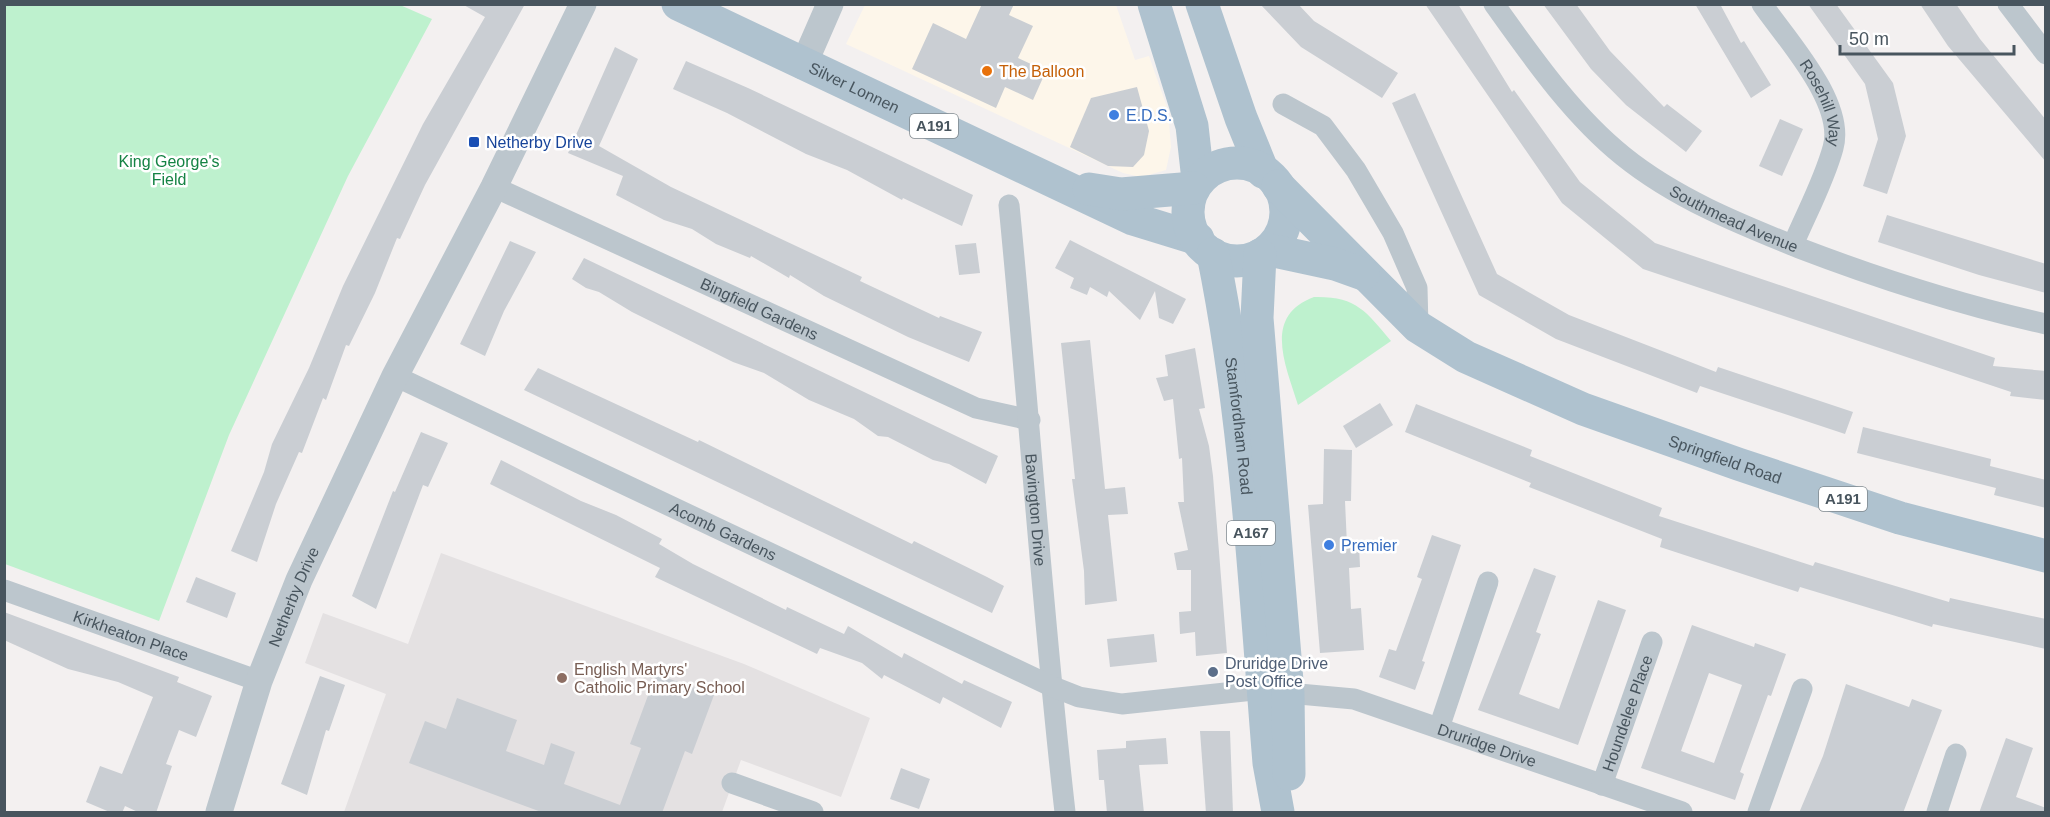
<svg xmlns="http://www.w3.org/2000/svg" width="2050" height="817" font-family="Arial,sans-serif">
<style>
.commercial{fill:#fdf6ea}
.education{fill:#e4e1e2}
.green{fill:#bef1ce}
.building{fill:#caced3;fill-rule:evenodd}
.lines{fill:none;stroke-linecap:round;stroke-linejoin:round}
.minor{stroke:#bcc6cd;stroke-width:21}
.tertiary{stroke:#bcc6cd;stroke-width:27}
.primary{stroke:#afc2cf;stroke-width:33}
.food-dot{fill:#e8710a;stroke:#fff;stroke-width:2}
.shop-dot{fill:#3f7fe0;stroke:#fff;stroke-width:2}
.transit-dot{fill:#1a4fb4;stroke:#fff;stroke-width:2}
.service-dot{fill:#5c6f8a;stroke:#fff;stroke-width:2}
.education-dot{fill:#8d6e63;stroke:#fff;stroke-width:2}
.labels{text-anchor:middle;stroke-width:5;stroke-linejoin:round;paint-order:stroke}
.shield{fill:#fff;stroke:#7f888e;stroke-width:1.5}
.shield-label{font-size:15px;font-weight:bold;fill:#48555e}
.food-label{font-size:16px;fill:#c56008;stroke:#fff;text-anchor:start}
.street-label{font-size:16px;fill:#48555e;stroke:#fff}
.shop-label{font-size:16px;fill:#366cbe;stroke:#fff;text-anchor:start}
.transit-label{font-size:16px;fill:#164399;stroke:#fff;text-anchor:start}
.park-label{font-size:16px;fill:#158344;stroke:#fff}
.service-label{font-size:16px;fill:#4e5e75;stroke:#fff;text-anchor:start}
.education-label{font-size:16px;fill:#785e54;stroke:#fff;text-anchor:start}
</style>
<rect width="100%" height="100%" fill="#f3f0f0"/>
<polygon class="commercial" points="865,5 1116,5 1135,60 1149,56 1168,110 1171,147 1166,170 1141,177 1123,173 846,44"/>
<polygon class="education" points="441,553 744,664 870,718 841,797 741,760 722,812 344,812 386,694 305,663 323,613 408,644"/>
<g class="green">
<polygon points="400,5 432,19 348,176 229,435 159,621 5,564 5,5"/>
<path d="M1314,297C1356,296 1366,311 1391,341L1298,405C1286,366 1262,316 1314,297Z"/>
</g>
<g class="building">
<polygon points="462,4 525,4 425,185 400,239 397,238 375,293 349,346 346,345 326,400 323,398 302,453 299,452 276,504 257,562 231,551 264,472 272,444 309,368 343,286 423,124 485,17"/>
<polygon points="982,4 1014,4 1009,15 1033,26 1018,58 1046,71 1033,100 1005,87 996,108 912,69 933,23 966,39"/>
<polygon points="1260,4 1298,4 1314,21 1398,73 1382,98 1301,47"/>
<polygon points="1425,4 1458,4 1512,92 1514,90 1580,182 1655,243 1995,358 1993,366 2046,371 2046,400 2010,396 2011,392 1643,269 1562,203"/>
<polygon points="1543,4 1576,4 1610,51 1664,107 1667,104 1702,131 1686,152 1626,105 1591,69"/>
<polygon points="1695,4 1720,4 1741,43 1744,41 1771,85 1751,98"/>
<polygon points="1808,4 1836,4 1893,83 1906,136 1887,194 1863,186 1878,139 1865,84"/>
<polygon points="1920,4 1956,4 1980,39 2046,120 2046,162 1948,46"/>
<polygon points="615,47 638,59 599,146 671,187 862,277 860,281 939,318 940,316 982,332 969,362 908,337 824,296 790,275 789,278 751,256 750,258 716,244 692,229 664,220 616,195 623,176 568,153"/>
<polygon points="686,61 748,88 973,195 962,226 903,198 902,200 847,170 806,154 727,113 673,89"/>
<polygon points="1137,87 1149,131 1144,155 1133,167 1108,166 1070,147 1091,98"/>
<polygon points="1415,93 1497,274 1569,315 1675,356 1716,372 1718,367 1853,412 1845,434 1700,386 1697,393 1556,339 1479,295 1392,103"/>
<polygon points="1780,119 1803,129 1782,176 1759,166"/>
<polygon points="1887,215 2046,264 2046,293 1979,275 1878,242"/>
<polygon points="1070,240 1186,299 1173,324 1159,318 1155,291 1140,320 1109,291 1107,297 1090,287 1087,295 1070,288 1074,278 1055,268"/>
<polygon points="510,241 536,252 504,311 485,356 460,344"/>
<polygon points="976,243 980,273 959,275 955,245"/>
<polygon points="584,258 998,456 986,484 949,464 933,460 888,437 878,436 854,419 809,400 764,373 733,362 632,312 599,292 586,288 572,279"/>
<polygon points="1090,340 1105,489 1125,487 1128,514 1108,515 1117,601 1085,605 1084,571 1072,479 1075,479 1061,343"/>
<polygon points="1195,348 1205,408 1199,409 1209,446 1213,476 1227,653 1196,656 1195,632 1180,634 1179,612 1191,611 1191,570 1177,570 1174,553 1188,550 1178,502 1184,502 1182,458 1179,459 1173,399 1164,401 1156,378 1168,376 1165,355"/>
<polygon points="538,368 698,442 699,440 912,544 914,541 987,577 1004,586 992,613 524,390"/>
<polygon points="1380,403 1393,425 1356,448 1343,426"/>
<polygon points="1416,404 1532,450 1530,456 1662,508 1659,516 1813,566 1815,562 1949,602 1950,598 2046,619 2046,649 1933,624 1932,627 1800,587 1798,592 1660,547 1662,539 1529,487 1531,483 1405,432"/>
<polygon points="1863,427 1991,459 1990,466 2046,480 2046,508 1994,495 1996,488 1857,453"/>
<polygon points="421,432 448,443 428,487 423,485 376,609 352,596 393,491 395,492"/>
<polygon points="1324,449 1352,450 1351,501 1345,501 1347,545 1359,544 1360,567 1349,568 1351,609 1361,608 1364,650 1320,653 1308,505 1323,504"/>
<polygon points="501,460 581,501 616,515 662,539 659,544 693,564 786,610 787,607 844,634 848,626 902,658 904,653 962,684 964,680 1012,702 1001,728 943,697 940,704 884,675 882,679 862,663 820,648 817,654 655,577 660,568 490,484"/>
<polygon points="1432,535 1461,545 1422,661 1425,662 1415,690 1379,677 1389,649 1396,651 1422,579 1417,577"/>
<polygon points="1534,568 1556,576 1536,632 1541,634 1519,694 1559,709 1598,600 1626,610 1578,745 1478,710"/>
<polygon points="196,577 236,593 227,618 186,602"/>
<polygon points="4,612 179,677 177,682 212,696 196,737 179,730 166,764 172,766 156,813 140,813 125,806 122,813 112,813 86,802 100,766 122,774 153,697 118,682 68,669 4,640"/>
<path d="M1692,625L1754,647L1755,643L1786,654L1771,696L1768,695L1740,772L1744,774L1735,800L1641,768ZM1709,673L1742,685L1714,763L1681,751Z"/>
<polygon points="1154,634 1157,662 1110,667 1107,639"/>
<polygon points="656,674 714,695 692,754 685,751 662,813 544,813 409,763 425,721 446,729 457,698 517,720 506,751 544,765 551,743 575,752 564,784 620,805 641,748 630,744"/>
<polygon points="320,676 345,685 329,731 326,730 307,795 281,784"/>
<polygon points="1846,684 1909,707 1912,699 1942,710 1903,813 1799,813 1823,756"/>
<polygon points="1200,731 1230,731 1233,813 1206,813"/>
<polygon points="1166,738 1168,764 1139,765 1144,813 1107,813 1104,780 1099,780 1097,750 1126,748 1126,741"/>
<polygon points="2006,738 2033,748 2016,797 2046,808 2046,813 1979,813"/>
<polygon points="901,768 930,779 919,809 890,799"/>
</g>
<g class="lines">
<g class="minor">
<path id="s1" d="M1494,4C1532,57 1572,115 1623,156C1675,198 1737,223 1799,248C1880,279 1961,305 2046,324"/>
<path id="s2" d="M1762,4C1786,39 1846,103 1833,148C1824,181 1806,214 1793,245"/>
<polyline points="2008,4 2046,54"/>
<polyline points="1283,104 1323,126 1356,170 1393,233 1417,288 1418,327"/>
<path id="s3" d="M494,187L976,408L1030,420"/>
<path id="s4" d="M1009,205C1029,408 1042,611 1065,812"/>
<path id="s5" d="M395,376L1051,686L1079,697L1122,704L1263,689"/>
<path id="s6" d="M4,590L259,681"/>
<path id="s7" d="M1288,693L1354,699L1682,812"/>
<polyline points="1439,728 1488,582"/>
<polyline points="732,783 813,812"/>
<path id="s8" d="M1602,785L1652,642"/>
<polyline points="1758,812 1802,689"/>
<polyline points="1937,812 1956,754"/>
</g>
<g class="tertiary">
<polyline points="803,66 830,4"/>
<path id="s9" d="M219,812L259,681L299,580L395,376L494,187L583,4"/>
</g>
<g class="primary">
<path id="s10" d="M678,4L1133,219L1198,239"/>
<polyline points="1154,4 1192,126 1198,180"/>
<polyline points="1202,4 1241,118 1263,172"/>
<circle cx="1237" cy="212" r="49"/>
<path id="s11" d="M1278,186L1418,327L1466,357L1583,409L1738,464L1900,518L2046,556"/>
<polyline points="1089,189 1121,194 1194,188"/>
<polyline points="1269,250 1335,264 1363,274"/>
<path id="s12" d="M1213,254C1247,422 1255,592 1269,763L1278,812"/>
<polyline points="1260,255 1257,318 1288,693 1289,774"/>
</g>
</g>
<circle class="food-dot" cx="987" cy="71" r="6"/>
<g class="shop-dot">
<circle cx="1114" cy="115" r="6"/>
<circle cx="1329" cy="545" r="6"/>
</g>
<rect class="transit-dot" x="468" y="136" width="12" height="12" rx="3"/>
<circle class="service-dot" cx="1213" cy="672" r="6"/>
<circle class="education-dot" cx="562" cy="678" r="6"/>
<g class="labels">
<g class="shield">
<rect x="910" y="114" width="48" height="24" rx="4.5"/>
<rect x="1819" y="487" width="48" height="24" rx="4.5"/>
<rect x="1227" y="521" width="48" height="24" rx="4.5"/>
</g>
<g class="shield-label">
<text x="934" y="131">A191</text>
<text x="1843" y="504">A191</text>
<text x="1251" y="538">A167</text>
</g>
<g class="food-label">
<text x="999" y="77">The Balloon</text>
</g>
<g class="street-label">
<text dy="6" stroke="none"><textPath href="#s10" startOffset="195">Silver Lonnen</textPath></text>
<text dy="6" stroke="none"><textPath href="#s2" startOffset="117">Rosehill Way</textPath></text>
<text dy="6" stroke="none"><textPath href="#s1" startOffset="328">Southmead Avenue</textPath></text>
<text dy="6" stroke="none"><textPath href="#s3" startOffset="292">Bingfield Gardens</textPath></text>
<text dy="6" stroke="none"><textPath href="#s12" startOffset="174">Stamfordham Road</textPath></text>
<text dy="6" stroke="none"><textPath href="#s11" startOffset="534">Springfield Road</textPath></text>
<text dy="6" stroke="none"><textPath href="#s4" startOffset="306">Bavington Drive</textPath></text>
<text dy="6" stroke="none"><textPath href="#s5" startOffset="363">Acomb Gardens</textPath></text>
<text dy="6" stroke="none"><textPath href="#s9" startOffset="228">Netherby Drive</textPath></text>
<text dy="6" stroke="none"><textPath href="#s6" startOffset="135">Kirkheaton Place</textPath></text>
<text dy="6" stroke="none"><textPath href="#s8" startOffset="76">Houndelee Place</textPath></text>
<text dy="6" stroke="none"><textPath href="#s7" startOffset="207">Druridge Drive</textPath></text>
</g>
<g class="shop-label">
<text x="1126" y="121">E.D.S.</text>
<text x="1341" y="551">Premier</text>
</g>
<g class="transit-label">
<text x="486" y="148">Netherby Drive</text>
</g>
<g class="park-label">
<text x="169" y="167">King George's<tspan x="169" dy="18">Field</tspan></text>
</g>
<g class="service-label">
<text x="1225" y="669">Druridge Drive<tspan x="1225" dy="18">Post Office</tspan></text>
</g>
<g class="education-label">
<text x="574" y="675">English Martyrs'<tspan x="574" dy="18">Catholic Primary School</tspan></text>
</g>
</g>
<rect width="2050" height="817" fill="none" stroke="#48555e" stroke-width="12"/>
<path d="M1840 45v9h174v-9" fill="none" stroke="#48555e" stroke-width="3"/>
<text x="1849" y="45" font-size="18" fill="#48555e" stroke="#ffffff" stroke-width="4.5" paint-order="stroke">50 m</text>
</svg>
